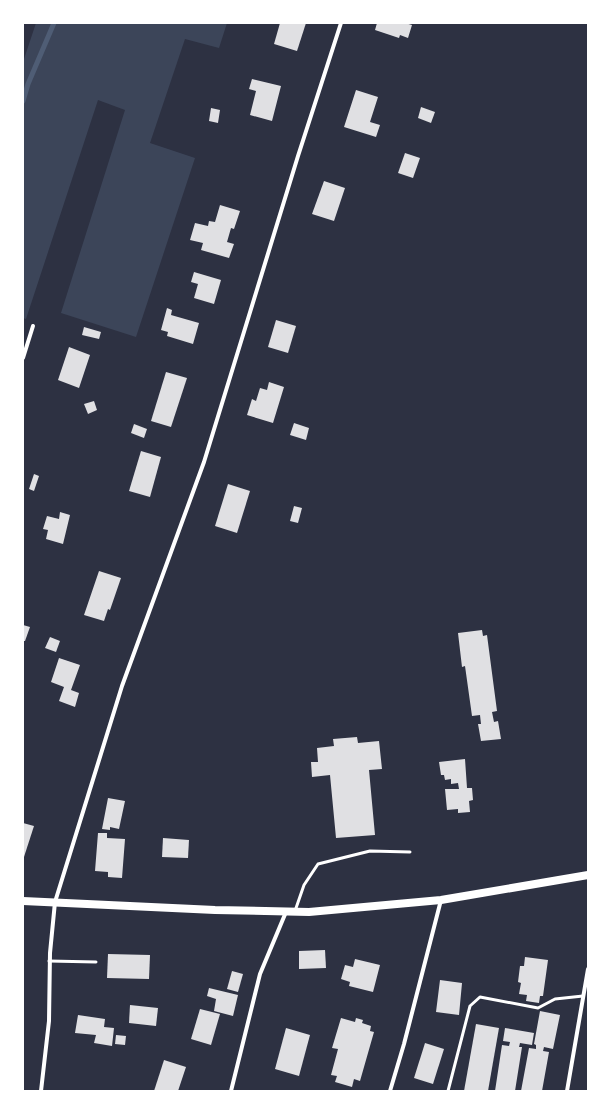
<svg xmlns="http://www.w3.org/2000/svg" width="611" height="1114" font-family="'Golos Text',sans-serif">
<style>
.green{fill:#3c4559}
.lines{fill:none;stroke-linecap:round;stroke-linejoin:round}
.stream{stroke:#4f5d75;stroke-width:5}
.building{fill:#e0e0e3}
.service{stroke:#fff;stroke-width:3}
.minor{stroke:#fff;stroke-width:4}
.secondary{stroke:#fff;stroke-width:8}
</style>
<rect width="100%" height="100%" fill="#2d3142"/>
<polygon class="green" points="36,23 227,23 219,48 185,39 150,143 195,158 136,337 61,313 125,110 98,100 26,319 23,318 23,62"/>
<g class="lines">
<polyline class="stream" points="23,101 28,84 54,23"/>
</g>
<g class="building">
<polygon points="280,23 306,23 297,51 274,44"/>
<polygon points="377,23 405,23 412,25 408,38 400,35 399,38 375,30"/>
<polygon points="252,79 281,86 272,121 250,115 256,91 249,89"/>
<polygon points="356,90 378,97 370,122 380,125 376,137 344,127"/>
<polygon points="421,107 435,112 431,123 418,118"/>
<polygon points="211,108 220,110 218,123 209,121"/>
<polygon points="405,153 420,158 413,178 398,173"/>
<polygon points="324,181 345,188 334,221 312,214"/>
<polygon points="220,205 240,211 234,229 231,228 227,242 234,244 229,258 201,250 203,243 190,240 195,223 208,226 209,221 215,222"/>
<polygon points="194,272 221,280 214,304 194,298 198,284 191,282"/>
<polygon points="167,308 172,310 171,315 199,323 193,344 167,336 168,332 161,330"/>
<polygon points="276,320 296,326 288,353 268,347"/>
<polygon points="84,327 101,332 99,339 82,335"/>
<polygon points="69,347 90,355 79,388 58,380"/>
<polygon points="166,372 187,378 171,427 151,421"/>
<polygon points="269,382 284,387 273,423 247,415 252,399 256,401 260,388 267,390"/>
<polygon points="94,401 97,410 88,414 84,404"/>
<polygon points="294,423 309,428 306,440 290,435"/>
<polygon points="134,424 147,429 144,438 131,433"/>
<polygon points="141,451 161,457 150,497 129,491"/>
<polygon points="34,474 39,476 34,491 29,489"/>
<polygon points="228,484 250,491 237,533 215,526"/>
<polygon points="294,506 302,508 298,523 290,521"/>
<polygon points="60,512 70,515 63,544 46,539 48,530 43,529 47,516 59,519"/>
<polygon points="99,571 121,578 110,610 108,609 104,621 84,615"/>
<polygon points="23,625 30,627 25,641 23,641"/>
<polygon points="482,630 483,636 487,635 497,711 492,712 494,722 498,721 501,739 481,741 478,724 481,724 480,715 472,716 465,666 462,667 458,633"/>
<polygon points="50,637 60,641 56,652 45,648"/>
<polygon points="59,658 80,665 71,690 79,693 75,707 59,701 64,687 51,682"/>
<polygon points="357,737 358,743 379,741 382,769 369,770 375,835 336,838 330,775 312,777 311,762 318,762 317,748 334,746 333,739"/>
<polygon points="465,759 467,788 472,788 473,800 469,801 470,812 458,813 458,809 447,810 445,789 459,789 458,783 451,784 451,779 445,780 444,775 441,775 439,762"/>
<polygon points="108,798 125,801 119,829 110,827 110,830 102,829"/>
<polygon points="23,823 34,826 23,860"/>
<polygon points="98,833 107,833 107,838 125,839 122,878 108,877 108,872 95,871"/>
<polygon points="163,838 189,840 188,858 162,857"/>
<polygon points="325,950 326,968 299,969 299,951"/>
<polygon points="108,954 150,955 149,979 107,978"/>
<polygon points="525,957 548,960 543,996 540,996 539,1003 526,1001 527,995 519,994 521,983 518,982 520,966 524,966"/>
<polygon points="355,959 380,965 373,992 349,986 350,982 341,979 345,965 353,967"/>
<polygon points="232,971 243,974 238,992 227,989"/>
<polygon points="440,980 462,983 459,1015 436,1012"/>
<polygon points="209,988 238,995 233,1016 214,1011 216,999 207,996"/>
<polygon points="130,1005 158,1008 156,1026 129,1023"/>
<polygon points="200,1009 220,1014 211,1045 191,1039"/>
<polygon points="540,1011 560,1015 553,1049 544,1047 543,1051 549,1052 542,1091 521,1091 529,1048 536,1049 536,1045 534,1044"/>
<polygon points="78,1015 105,1019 104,1027 114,1028 112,1046 94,1043 96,1035 75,1033"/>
<polygon points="341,1018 355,1022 356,1018 363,1020 362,1023 371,1026 370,1031 374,1032 360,1081 354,1079 352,1087 335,1082 337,1076 331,1075 338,1049 332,1048"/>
<polygon points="476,1024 499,1028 488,1091 464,1091"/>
<polygon points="286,1028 310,1035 299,1076 275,1069"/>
<polygon points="505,1028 534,1033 532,1045 520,1043 519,1047 522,1047 515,1091 495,1091 502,1045 509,1046 510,1042 503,1041"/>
<polygon points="116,1035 126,1036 125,1045 115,1044"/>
<polygon points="425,1043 444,1049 433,1084 414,1078"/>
<polygon points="164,1060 186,1067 178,1091 154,1091"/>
</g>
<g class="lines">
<g class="service">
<polyline points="295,911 304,885 318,864 370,851 410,852"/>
<polyline points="49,961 96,962"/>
<polyline points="448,1091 470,1006 480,997 538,1008 555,999 583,996"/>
</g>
<g class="minor">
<polyline points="23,358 33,326"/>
<polyline points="41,1091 49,1021 50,953 55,902 122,686 204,462 298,156 341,23"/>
<polyline points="231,1091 260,974 286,912"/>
<polyline points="390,1091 404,1044 441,900"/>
<polyline points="567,1091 588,969"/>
</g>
<polyline class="secondary" points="23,901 215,910 309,912 441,900 588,875"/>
</g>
<rect width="611" height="1114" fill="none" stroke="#ffffff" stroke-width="48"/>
</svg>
